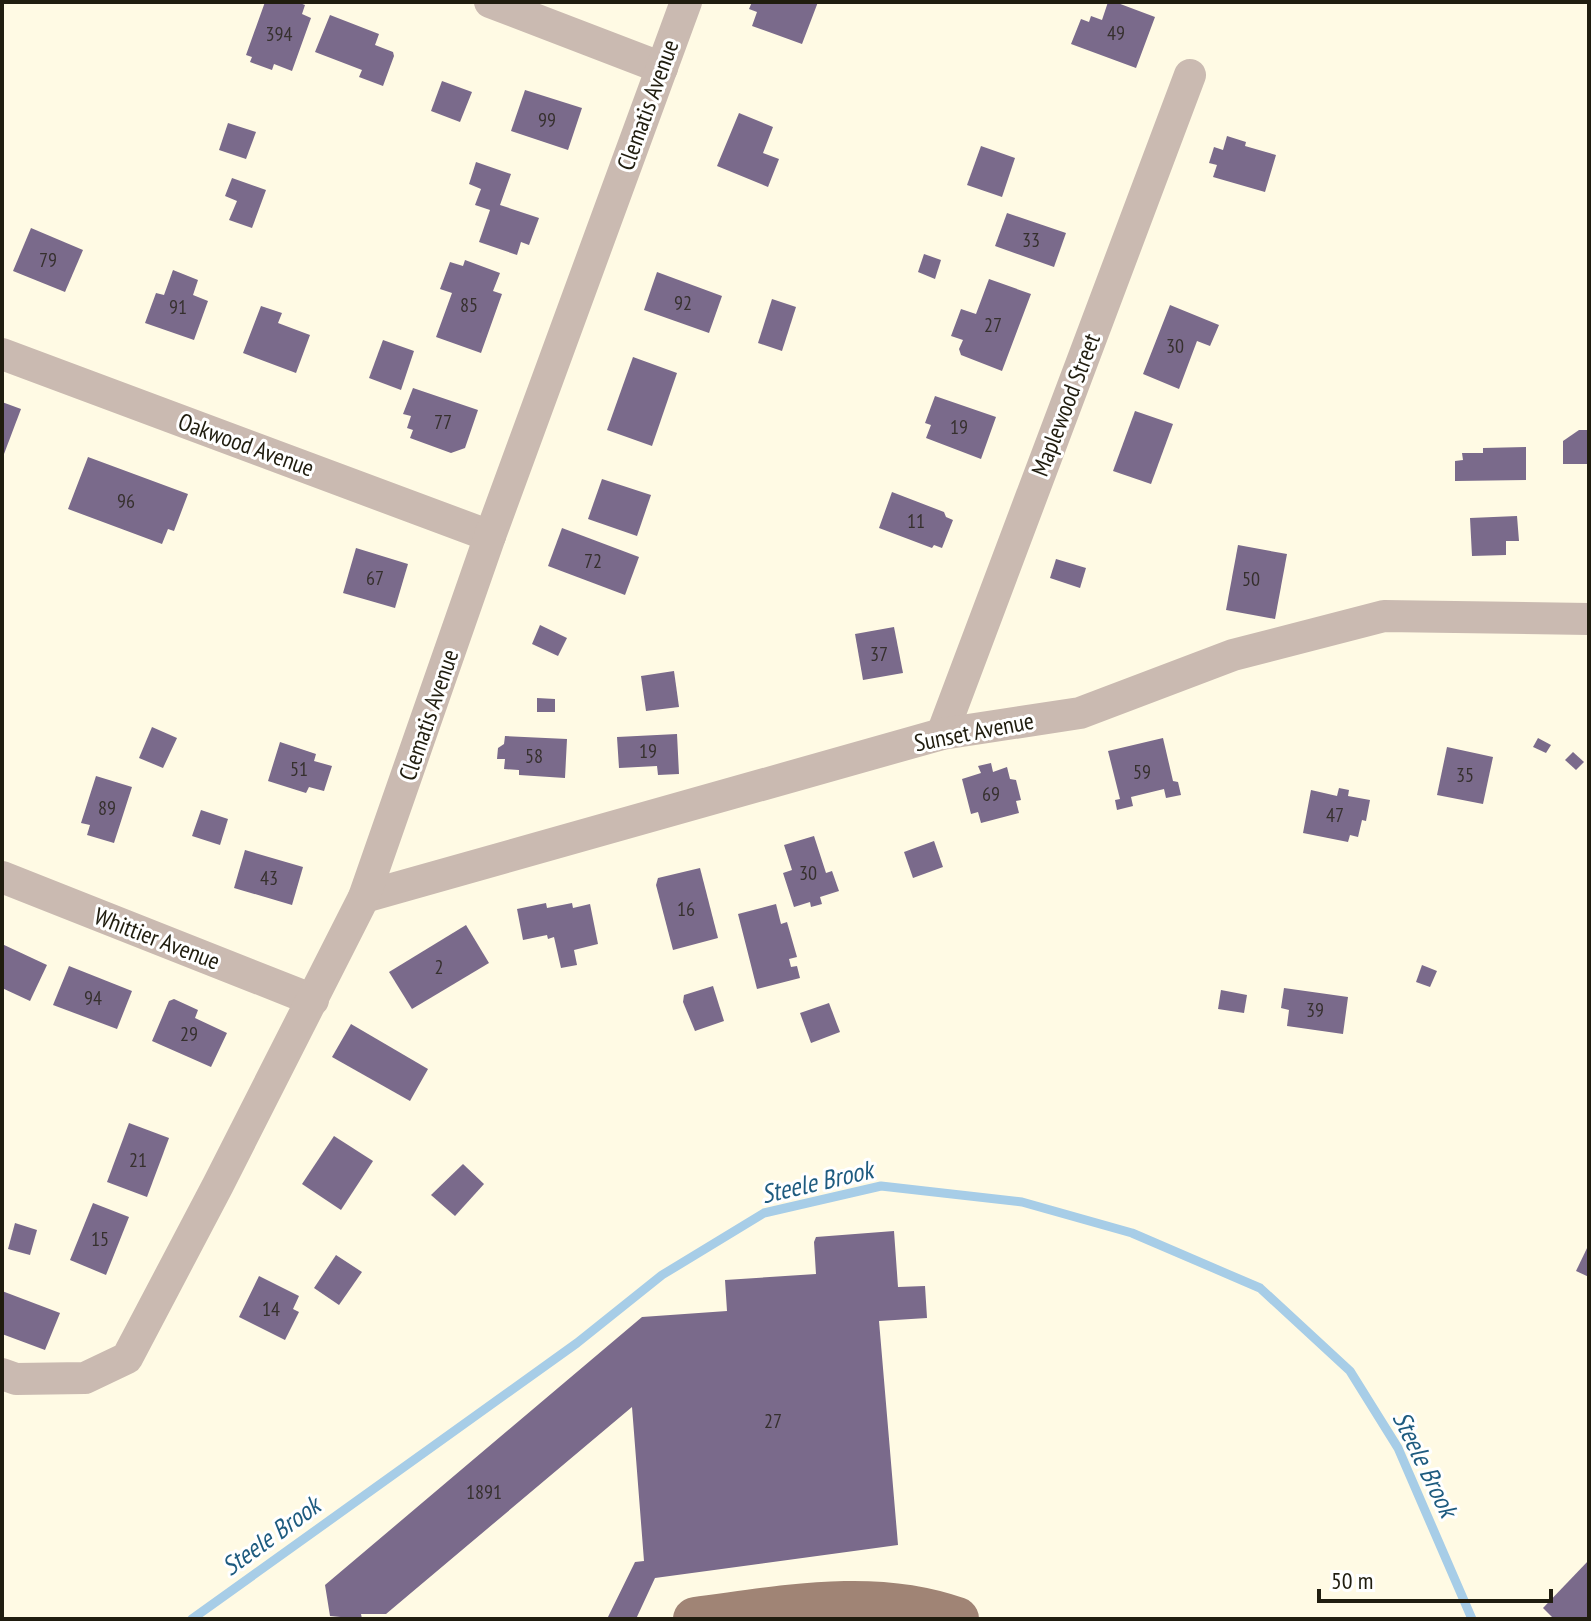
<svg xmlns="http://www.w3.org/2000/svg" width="1591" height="1621" font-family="'PT Sans Narrow',sans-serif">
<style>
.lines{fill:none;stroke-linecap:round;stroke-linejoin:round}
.stream{stroke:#a7cde7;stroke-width:9}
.building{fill:#7a6a8b}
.street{stroke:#cabab1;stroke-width:32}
.primary{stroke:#a08475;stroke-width:44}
.labels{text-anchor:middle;stroke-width:6;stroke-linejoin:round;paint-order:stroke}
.number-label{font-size:20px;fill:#36302e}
.street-label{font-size:24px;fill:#201d0f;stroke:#fff}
.water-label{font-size:26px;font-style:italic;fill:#1e5b7f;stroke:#fff}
</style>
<rect width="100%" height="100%" fill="#fffae4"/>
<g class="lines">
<polyline class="stream" points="192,1619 577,1343 662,1275 764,1213 881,1186 1022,1202 1132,1233 1260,1288 1350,1371 1398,1448 1472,1619"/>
</g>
<g class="building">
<polygon points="265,2 297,2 305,5 302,14 311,18 292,71 274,64 272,70 250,62 252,57 246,55"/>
<polygon points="752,2 818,2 802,44 752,26 757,12 749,9"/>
<polygon points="1108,2 1115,2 1155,17 1136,68 1071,44 1081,19 1089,22 1091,16 1102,20"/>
<polygon points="330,15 379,34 375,45 393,52 394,56 383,86 359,77 362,70 315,52"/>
<polygon points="442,81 472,92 460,122 431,111"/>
<polygon points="525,90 582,108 568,150 511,131"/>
<polygon points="739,113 773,127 763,153 779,159 768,187 717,166"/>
<polygon points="228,123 256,132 246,159 219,150"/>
<polygon points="1227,136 1246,142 1245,146 1276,155 1265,192 1213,177 1217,165 1209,163 1214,147 1223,150"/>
<polygon points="981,146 1015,158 1002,197 967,185"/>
<polygon points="476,162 511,174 500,205 539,218 529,245 521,242 517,255 479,242 490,210 475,205 481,189 469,184"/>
<polygon points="232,178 266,190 252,228 229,220 237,201 225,196"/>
<polygon points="1007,213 1066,233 1054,267 995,246"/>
<polygon points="31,228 83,250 65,292 13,271"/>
<polygon points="924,254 941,260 935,279 918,272"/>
<polygon points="465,260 500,273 493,291 502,294 481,353 436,337 452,293 440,289 450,262 463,266"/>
<polygon points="173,270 198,280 193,295 208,301 194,340 145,323 156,293 164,295"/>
<polygon points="657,272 722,296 709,333 644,310"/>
<polygon points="989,279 1031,294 1002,371 961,355 959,349 963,340 951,336 961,309 976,314"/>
<polygon points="772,299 796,307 782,351 758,343"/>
<polygon points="1170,305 1219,325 1210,346 1197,341 1179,389 1143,374"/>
<polygon points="261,306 282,313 278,323 310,335 296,373 243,353"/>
<polygon points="383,340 414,351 401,390 369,378"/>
<polygon points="633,357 677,373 652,446 607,430"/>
<polygon points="413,388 478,410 465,448 451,453 410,438 413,430 407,428 411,416 403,414"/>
<polygon points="935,396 996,417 981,459 926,438 931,425 925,423"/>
<polygon points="2,402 21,409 4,454 2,453"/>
<polygon points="1135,411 1173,424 1151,484 1113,471"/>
<polygon points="1579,430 1589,430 1589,464 1563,464 1563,441"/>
<polygon points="1526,447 1526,480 1455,481 1455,461 1463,460 1462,453 1483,453 1483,448"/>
<polygon points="88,457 188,494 174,531 168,529 162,544 68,509"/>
<polygon points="602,479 651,495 637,536 588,519"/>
<polygon points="892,492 944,512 946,517 953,520 942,548 934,545 932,548 879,528"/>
<polygon points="1517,516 1519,541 1506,541 1506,555 1472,556 1470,518"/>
<polygon points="562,528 639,557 625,595 548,566"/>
<polygon points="1238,545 1287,554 1275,619 1226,610"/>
<polygon points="356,548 408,564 395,608 343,593"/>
<polygon points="1056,559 1086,568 1080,588 1050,578"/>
<polygon points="540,625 567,638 558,656 532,644"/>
<polygon points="894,627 903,673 863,680 855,634"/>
<polygon points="674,671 679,707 646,711 641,676"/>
<polygon points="537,698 555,699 555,712 537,712"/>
<polygon points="152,727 177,738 163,768 139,758"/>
<polygon points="677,734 679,774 658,775 657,766 619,768 617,737"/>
<polygon points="505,736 567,739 565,778 519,775 519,770 504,769 505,759 497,759 498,748 504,744"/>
<polygon points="1163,738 1173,781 1178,782 1181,795 1166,798 1164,789 1131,797 1133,806 1117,810 1115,800 1120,799 1108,751"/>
<polygon points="1538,738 1551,745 1546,753 1533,747"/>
<polygon points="280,742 316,754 314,761 332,766 324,791 309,787 306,793 268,781"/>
<polygon points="1447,747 1493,757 1483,804 1437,795"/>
<polygon points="1573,752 1584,762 1576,770 1565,760"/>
<polygon points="991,763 993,772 1007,767 1010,779 1016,780 1021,800 1016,801 1019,813 981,823 978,812 971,814 962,779 981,773 978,766"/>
<polygon points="96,776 132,787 114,843 87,835 90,825 81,823"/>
<polygon points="1339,788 1349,790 1348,796 1370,800 1366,821 1362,820 1358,837 1350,835 1348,842 1303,833 1311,790 1337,796"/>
<polygon points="201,810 228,819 220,845 192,836"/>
<polygon points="814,836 826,873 832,871 839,891 820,897 822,904 811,907 810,902 794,907 783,873 792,870 784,845"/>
<polygon points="934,841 943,867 913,878 904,852"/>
<polygon points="245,850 303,867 292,905 234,888"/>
<polygon points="700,868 718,938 673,950 656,885 658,878"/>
<polygon points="546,903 547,908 572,903 573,908 590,904 598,944 574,950 577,965 561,968 554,937 548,939 547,935 523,940 517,909"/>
<polygon points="776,904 781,924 787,922 797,957 789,959 791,967 797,966 800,978 757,989 738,914"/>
<polygon points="466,925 489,963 412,1009 389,972"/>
<polygon points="2,944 47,965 30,1001 2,988"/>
<polygon points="1422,965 1437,971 1430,987 1416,982"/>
<polygon points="69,966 132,991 117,1029 53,1005"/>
<polygon points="713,986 724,1021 695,1031 683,1002 684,995"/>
<polygon points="1284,988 1348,997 1343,1034 1287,1026 1289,1010 1281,1008"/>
<polygon points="1221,990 1247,995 1244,1013 1218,1009"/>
<polygon points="174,999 198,1010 195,1018 227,1033 211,1067 152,1041 169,1001"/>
<polygon points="829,1003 840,1032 811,1043 800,1013"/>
<polygon points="351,1024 428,1069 410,1101 332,1057"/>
<polygon points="129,1123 169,1138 147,1197 107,1182"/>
<polygon points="334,1136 373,1161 341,1210 302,1184"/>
<polygon points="463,1164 484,1184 455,1216 431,1195"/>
<polygon points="93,1203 129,1217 106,1275 70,1260"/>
<polygon points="15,1223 37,1230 30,1255 8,1249"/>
<polygon points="894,1231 898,1287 925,1286 927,1318 879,1321 898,1545 655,1578 636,1619 607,1619 635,1562 644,1561 632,1407 386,1614 361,1614 362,1619 330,1616 325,1585 642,1317 727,1311 725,1280 816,1274 814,1242 816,1237"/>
<polygon points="1589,1244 1589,1277 1576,1271"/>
<polygon points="336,1255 362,1272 339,1305 314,1288"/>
<polygon points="259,1276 299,1296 293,1309 299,1312 285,1340 239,1317"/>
<polygon points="2,1291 60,1313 45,1350 2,1334"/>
<polygon points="1589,1560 1589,1619 1554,1619 1543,1608"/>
</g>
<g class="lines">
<g class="street">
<polyline points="490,2 662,68"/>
<polyline points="2,354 490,536"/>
<polyline points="942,734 1190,75"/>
<polyline points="2,877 313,1000"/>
<polyline points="364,897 942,734 1080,713 1233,655 1384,616 1589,619"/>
<polyline points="2,1374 16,1379 85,1378 127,1358 218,1185 364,897 490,536 686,2"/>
</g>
<path class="primary" d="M695,1619C782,1608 873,1589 957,1619"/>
</g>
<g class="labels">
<g class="number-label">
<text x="1116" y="40">49</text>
<text x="279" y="41">394</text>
<text x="547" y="127">99</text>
<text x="1031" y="247">33</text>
<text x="48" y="267">79</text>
<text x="683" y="310">92</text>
<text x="469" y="312">85</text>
<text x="178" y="314">91</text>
<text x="993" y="332">27</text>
<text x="1175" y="353">30</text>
<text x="443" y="429">77</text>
<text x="959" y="434">19</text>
<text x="126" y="508">96</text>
<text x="916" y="528">11</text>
<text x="593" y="568">72</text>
<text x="375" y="585">67</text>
<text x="1251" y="586">50</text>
<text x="879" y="661">37</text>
<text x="648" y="758">19</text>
<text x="534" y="763">58</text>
<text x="299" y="776">51</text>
<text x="1142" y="779">59</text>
<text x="1465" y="782">35</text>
<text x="991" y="801">69</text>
<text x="107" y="815">89</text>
<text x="1335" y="822">47</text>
<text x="808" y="880">30</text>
<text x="269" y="885">43</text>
<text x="686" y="916">16</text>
<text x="439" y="974">2</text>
<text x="93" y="1005">94</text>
<text x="1315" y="1017">39</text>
<text x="189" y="1041">29</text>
<text x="138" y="1167">21</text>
<text x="100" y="1246">15</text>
<text x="271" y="1316">14</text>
<text x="773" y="1428">27</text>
<text x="484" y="1499">1891</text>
</g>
<g class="street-label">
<text transform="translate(648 105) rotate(-70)" y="8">Clematis Avenue</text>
<text transform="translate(1066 405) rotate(-69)" y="8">Maplewood Street</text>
<text transform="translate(246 445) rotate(20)" y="8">Oakwood Avenue</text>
<text transform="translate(429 715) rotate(-71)" y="8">Clematis Avenue</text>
<text transform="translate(974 732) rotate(-11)" y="8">Sunset Avenue</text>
<text transform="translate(157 939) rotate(21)" y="8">Whittier Avenue</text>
</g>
<g class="water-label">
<text transform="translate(817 1182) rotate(-13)" y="9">Steele Brook</text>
<text transform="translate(1425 1464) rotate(64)" y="9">Steele Brook</text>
<text transform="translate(271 1536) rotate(-36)" y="9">Steele Brook</text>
</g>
</g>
<rect width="1591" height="1621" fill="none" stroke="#201d0f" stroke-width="8"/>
<path d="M1319 1589v12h232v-12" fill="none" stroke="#201d0f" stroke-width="4"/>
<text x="1331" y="1589" font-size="24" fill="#201d0f" stroke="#ffffff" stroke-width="6" paint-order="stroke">50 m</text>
</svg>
